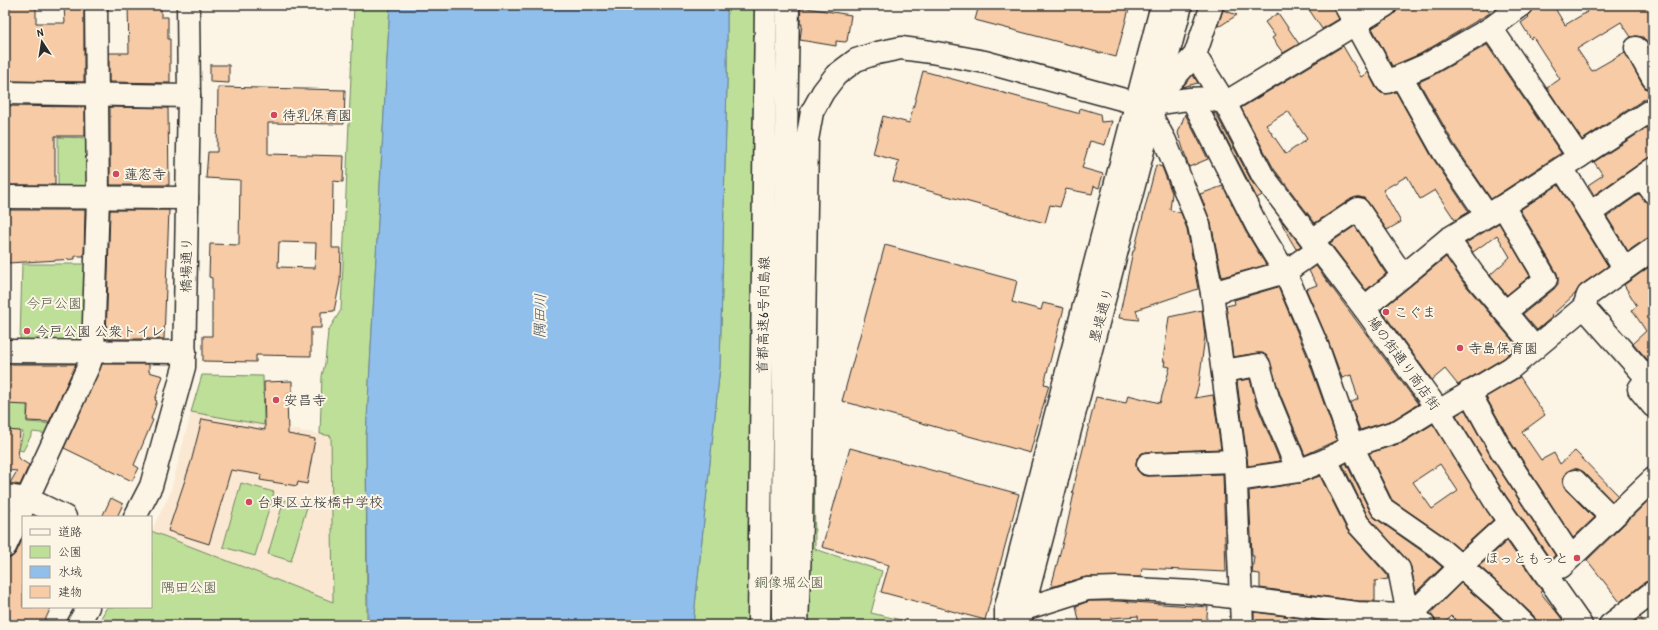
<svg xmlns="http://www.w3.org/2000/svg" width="1658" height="630" font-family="'Patrick Hand','Klee One',sans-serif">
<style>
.built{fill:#fae8d2}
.green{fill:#bddf98;stroke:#748562}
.water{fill:#91bfeb;stroke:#68849e}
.building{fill:#f6cba5;stroke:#2b2b2b;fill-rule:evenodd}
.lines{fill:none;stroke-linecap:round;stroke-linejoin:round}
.minor-casing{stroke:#2b2b2b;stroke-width:25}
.major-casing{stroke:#2b2b2b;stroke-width:25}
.highway-casing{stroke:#2b2b2b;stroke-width:25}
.minor{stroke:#fcf5e5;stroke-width:22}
.major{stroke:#fcf5e5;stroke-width:22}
.highway{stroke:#fcf5e5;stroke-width:22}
.poi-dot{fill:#d1495b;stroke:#fcf5e5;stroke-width:1.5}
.labels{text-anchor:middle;stroke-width:4;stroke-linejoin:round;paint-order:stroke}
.poi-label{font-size:14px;fill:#2b2b2b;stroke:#fcf5e5;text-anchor:start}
.street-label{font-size:14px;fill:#2b2b2b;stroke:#fcf5e5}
.park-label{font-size:14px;fill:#505846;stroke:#fcf5e5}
.water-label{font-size:15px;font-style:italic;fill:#4a5765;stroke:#fcf5e5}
</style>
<rect width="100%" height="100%" fill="#fcf5e5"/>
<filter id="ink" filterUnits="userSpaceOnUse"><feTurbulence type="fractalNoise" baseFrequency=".025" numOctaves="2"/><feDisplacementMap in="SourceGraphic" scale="8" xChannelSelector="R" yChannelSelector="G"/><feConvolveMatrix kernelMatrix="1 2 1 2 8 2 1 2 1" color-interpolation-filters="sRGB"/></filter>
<g filter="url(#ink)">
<polygon class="built" points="191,412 331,436 333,603 151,531 170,494"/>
<g class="green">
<polygon points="354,5 390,5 366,438 367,625 97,625 107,607 151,607 151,531 333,602 331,436 320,434 322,376 325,363 328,331 341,310"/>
<polygon points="727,5 774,5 771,124 810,123 815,549 882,571 871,613 923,625 693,625 720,367 727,82"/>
<polygon points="58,137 90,138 89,190 58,189"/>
<polygon points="22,264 88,264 87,342 20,341"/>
<polygon points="202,375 263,376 264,425 191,412"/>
<polygon points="5,402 27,402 27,422 54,424 49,434 33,432 23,451 19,450 23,432 5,430"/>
<polygon points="241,483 274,492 255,556 223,547"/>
<polygon points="284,500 307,507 291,561 268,554"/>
</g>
<polygon class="water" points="390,5 727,5 727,82 720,367 693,625 368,625 366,438"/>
<g class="building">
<polygon points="5,5 36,5 36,23 65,23 64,5 84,5 84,82 5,81"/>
<polygon points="128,5 161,5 161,17 168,17 168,39 170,39 170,83 109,82 109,53 129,53"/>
<polygon points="979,5 1130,5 1116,57 975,20"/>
<polygon points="1306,5 1333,5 1339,19 1322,29"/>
<polygon points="1398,5 1479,5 1481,8 1485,6 1490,13 1420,54 1392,66 1372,28 1393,15 1397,11"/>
<polygon points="1540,5 1553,5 1565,25 1587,12 1582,5 1653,5 1653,53 1643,37 1636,36 1631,37 1621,22 1577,49 1592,71 1625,52 1642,84 1646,89 1652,90 1653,97 1646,98 1582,140 1547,88 1560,79 1533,37 1531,39 1521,23 1529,17 1528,16 1534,9"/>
<polygon points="801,7 851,15 847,41 845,42 836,41 836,46 800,40 802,24 800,24"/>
<polygon points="1223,10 1237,15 1220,26 1218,25"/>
<polygon points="1278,13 1299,44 1283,53 1272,38 1275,36 1265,22"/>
<polygon points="1487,45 1561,153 1491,199 1454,144 1419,82 1432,76"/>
<path d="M1343,46L1361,77L1368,72L1376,88L1381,93L1386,94L1396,92L1432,157L1469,212L1455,220L1435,190L1420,199L1407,176L1383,190L1401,222L1387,230L1368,202L1364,198L1358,197L1351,199L1315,223L1274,169L1241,108ZM1288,111L1307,139L1286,154L1266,125Z"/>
<polygon points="210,65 229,65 229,83 210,82"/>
<polygon points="923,71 1077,113 1079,113 1080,108 1100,114 1101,122 1112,121 1105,145 1090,141 1082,168 1103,174 1099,188 1094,186 1092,194 1066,189 1060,207 1050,205 1045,223 893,181 899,161 873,154 883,116 909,123"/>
<polygon points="1193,75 1198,83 1182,87"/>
<path d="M218,87L345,90L344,124L268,123V154L344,156L343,182L333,181L332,248H341L340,282L334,311L321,312V328H311V356L256,355V362L203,361V336H212V278L209,277L210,244L239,245L240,180L206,178L208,152H217ZM279,242L316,243L315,268L278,267Z"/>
<polygon points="5,106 85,107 85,136 55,136 55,185 5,185"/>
<polygon points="110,107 168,108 169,185 110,185"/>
<polygon points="1213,113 1216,114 1252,182 1262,195 1257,198"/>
<polygon points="1185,114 1208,159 1189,167 1178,133"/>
<polygon points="1653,124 1653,157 1646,159 1594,195 1588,185 1603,175 1594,162"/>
<polygon points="1156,165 1162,167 1172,193 1170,210 1181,213 1187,229 1198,289 1136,310 1139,320 1119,318 1133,251 1134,251"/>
<polygon points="1558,185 1608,266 1581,285 1575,294 1551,316 1552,317 1537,330 1523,314 1554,289 1558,284 1558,278 1557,273 1520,210"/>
<polygon points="1223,186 1246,232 1266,265 1222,277 1211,223 1200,194"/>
<polygon points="1639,194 1648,203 1653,204 1653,237 1646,239 1628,251 1607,217"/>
<polygon points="5,210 85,210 84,256 75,256 75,259 8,263"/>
<polygon points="110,210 169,210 164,339 106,339"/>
<polygon points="1279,218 1301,246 1296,249 1290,239"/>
<polygon points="1499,223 1530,276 1507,295 1490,275 1510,257 1497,235 1473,252 1466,243"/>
<polygon points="1355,226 1386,274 1366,290 1330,243"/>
<polygon points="885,245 1017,281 1012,302 1041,310 1043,303 1064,308 1044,384 1049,385 1030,453 842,401"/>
<polygon points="1446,257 1463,282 1517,346 1504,358 1458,385 1445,369 1432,380 1381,310"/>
<polygon points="1653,264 1653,366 1633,343 1646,331 1632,310 1637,306 1624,285"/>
<polygon points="1316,266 1418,404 1393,420 1360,430 1350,403 1358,399 1351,375 1342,378 1329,343 1306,289 1317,285 1309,271"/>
<polygon points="1278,287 1306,353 1337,440 1305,455 1280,394 1268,357 1263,353 1257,353 1233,357 1226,306 1235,304 1234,300"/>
<polygon points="1202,310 1205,336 1199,383 1195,398 1213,395 1221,449 1147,452 1142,453 1137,458 1136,465 1137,470 1142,475 1148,476 1223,474 1226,572 1142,568 1141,577 1086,577 1051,587 1066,530 1074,493 1072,493 1096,397 1126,403 1128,395 1160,403 1170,367 1164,366 1165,361 1163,361 1169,317"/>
<polygon points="5,364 76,364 49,422 27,421 28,405 5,404"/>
<polygon points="102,364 149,364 149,372 163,376 155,400 157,401 151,419 153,420 134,465 139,468 132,481 64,448"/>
<polygon points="1520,377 1545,415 1522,432 1541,460 1554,453 1560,464 1575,451 1618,495 1612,501 1584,472 1578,469 1572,469 1566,472 1563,478 1563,484 1566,490 1594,518 1573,538 1512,444 1486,397"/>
<polygon points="1250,379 1256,403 1280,461 1248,466 1237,381"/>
<polygon points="292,381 292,394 287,394 288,434 315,439 307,484 298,482 297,486 260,480 261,475 231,470 209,544 168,531 191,462 202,419 265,430 264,382"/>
<polygon points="1465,410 1491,457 1555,555 1551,560 1506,496 1456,415"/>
<path d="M1433,424L1493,520L1460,550L1444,536L1392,500L1369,453L1402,443ZM1440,464L1458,491L1432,509L1413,482Z"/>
<polygon points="5,430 20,431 18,458 29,465 20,485 10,483 17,471 5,470"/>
<polygon points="850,448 1019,494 985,620 881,592 889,565 822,547"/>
<polygon points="1346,463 1371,513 1375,518 1429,556 1442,567 1416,592 1411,567 1408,561 1368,517 1343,465"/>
<polygon points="1320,476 1347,530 1387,575 1388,579 1375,581 1375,601 1358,601 1260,588 1260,574 1252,573 1254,556 1252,556 1249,491 1300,483"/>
<polygon points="1653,496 1653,580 1645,582 1620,602 1587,560"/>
<polygon points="111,498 123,504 117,517 102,517"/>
<polygon points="23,538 23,607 51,607 43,625 5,625 5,569 9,558 16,553"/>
<polygon points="1507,541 1542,591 1540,592 1563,620 1558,625 1537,625 1534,616 1514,597 1479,566"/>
<polygon points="1461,583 1497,615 1507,625 1461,625 1452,616 1442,625 1439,625 1430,613"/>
<polygon points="1089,601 1117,601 1208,607 1206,625 1181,625 1181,622 1139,625 1138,616 1111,618 1113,625 1080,625 1076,606"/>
<polygon points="1254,612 1352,625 1254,625"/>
<polygon points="1640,617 1646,625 1631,625"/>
</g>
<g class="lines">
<defs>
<g id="minor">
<polyline points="1345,5 1387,82 1426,65 1491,28 1522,5"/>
<polyline points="1491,28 1579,157"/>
<polyline points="1636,48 1653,78"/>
<polyline points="1195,55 1225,103 1263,176 1364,308 1439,411 1496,503 1581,625"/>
<polyline points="1401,76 1443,151 1487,215"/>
<polyline points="5,93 189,96"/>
<polyline points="1157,96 1195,55 1212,5"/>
<polyline points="1192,99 1257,226 1285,272 1318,348 1352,446 1382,508 1437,546 1506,606 1525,625"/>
<path d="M1155,104C1181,101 1200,94 1225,103L1386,5"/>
<polyline points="1152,117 1165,141 1199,225 1212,293 1235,461 1242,625"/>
<polyline points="1562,168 1624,268"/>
<polyline points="1642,177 1653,192"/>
<polyline points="5,197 187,198"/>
<polyline points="1503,206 1546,279 1505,312"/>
<polyline points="1590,213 1653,169"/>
<polyline points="1448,239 1473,274 1535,348"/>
<polyline points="1312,240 1358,209 1403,276"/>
<polyline points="1212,293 1285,272 1318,249"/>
<polyline points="1584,307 1588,295 1653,249"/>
<polyline points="1364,308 1448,239 1503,206 1653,109"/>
<polyline points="5,351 185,352"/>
<polyline points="1223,371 1259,365 1268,398 1298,471"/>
<polyline points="1469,392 1501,450 1571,557"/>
<polyline points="1439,411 1511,368 1584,307 1647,378 1639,389 1653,406"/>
<polyline points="1326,460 1358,524 1399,569 1408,614"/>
<polyline points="1148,464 1235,461"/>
<polyline points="1236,480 1298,471 1326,460 1352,446 1398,431 1437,407"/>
<polyline points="1575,481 1612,518"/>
<polyline points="5,496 28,499 65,517"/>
<polyline points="5,547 89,365 93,353 98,198 96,5"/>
<polyline points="1561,567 1653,479"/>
<polyline points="1024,609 1087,589 1117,588 1193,592 1357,613 1401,615 1413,613 1424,625"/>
<polyline points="1413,613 1461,566 1509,522"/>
<polyline points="1610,625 1653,592"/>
</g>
<g id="major">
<polyline points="135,517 151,486 184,367 189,96 188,5"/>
<polyline points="78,625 88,607"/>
<polyline points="1006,625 1006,607 1162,5"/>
<polyline points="1019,625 1181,5"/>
</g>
<g id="highway">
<polyline points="783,616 784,279 788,5"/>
<polyline points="759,625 766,5"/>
<polyline points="797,625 801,523 807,140 812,112 823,92 836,75 856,60 877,53 901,48 931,52 985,62 1154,108"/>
</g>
</defs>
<use href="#minor" class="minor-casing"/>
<use href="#major" class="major-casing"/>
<use href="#highway" class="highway-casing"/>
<use href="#minor" class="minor"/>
<use href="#major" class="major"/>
<use href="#highway" class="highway"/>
</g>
</g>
<g class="poi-dot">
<circle cx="274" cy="115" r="4"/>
<circle cx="116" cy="174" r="4"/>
<circle cx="1386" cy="312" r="4"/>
<circle cx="27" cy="331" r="4"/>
<circle cx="1460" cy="348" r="4"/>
<circle cx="276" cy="400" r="4"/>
<circle cx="249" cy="502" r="4"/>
<circle cx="1577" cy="558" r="4"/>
</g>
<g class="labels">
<g class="poi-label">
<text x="282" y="120">待乳保育園</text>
<text x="124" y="179">蓮窓寺</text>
<text x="1394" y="317">こぐま</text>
<text x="35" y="336">今戸公園 公衆トイレ</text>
<text x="1468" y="353">寺島保育園</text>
<text x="284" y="405">安昌寺</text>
<text x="257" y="507">台東区立桜橋中学校</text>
<text x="1569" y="563" text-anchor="end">ほっともっと</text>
</g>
<g class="street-label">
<text transform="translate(186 265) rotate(-89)" y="5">橋場通り</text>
<text transform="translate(763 315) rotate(-89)" y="5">首都高速6号向島線</text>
<text transform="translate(1101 315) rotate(-75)" y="5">墨堤通り</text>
<text transform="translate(1404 363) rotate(54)" y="5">鳩の街通り商店街</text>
</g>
<g class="park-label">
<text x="54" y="308">今戸公園</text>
<text x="789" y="587">銅像堀公園</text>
<text x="189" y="592">隅田公園</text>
</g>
<g class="water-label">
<text transform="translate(540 316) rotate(-89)" y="5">隅田川</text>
</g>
</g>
<rect width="1658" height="630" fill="none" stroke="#fcf5e5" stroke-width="20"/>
<rect x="10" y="10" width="1638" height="610" fill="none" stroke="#2b2b2b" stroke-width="1.5" filter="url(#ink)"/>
<rect x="22" y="516" width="130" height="92" fill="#fcf5e5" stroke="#a8a49b"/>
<rect x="30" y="529" width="20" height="6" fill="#fcf5e5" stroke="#a8a49b"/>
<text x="58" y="536" font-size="12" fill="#2b2b2b">道路</text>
<rect x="30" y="546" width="20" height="12" fill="#bddf98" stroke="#a8a49b"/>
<text x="58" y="556" font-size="12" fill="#2b2b2b">公園</text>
<rect x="30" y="566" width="20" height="12" fill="#91bfeb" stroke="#a8a49b"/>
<text x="58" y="576" font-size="12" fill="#2b2b2b">水域</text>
<rect x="30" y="586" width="20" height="12" fill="#f6cba5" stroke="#a8a49b"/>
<text x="58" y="596" font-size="12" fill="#2b2b2b">建物</text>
<g transform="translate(42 42) rotate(348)" stroke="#fcf5e5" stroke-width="3" paint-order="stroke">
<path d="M0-3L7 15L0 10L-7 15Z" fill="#2b2b2b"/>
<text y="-6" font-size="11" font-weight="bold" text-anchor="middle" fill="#2b2b2b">N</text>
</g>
</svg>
